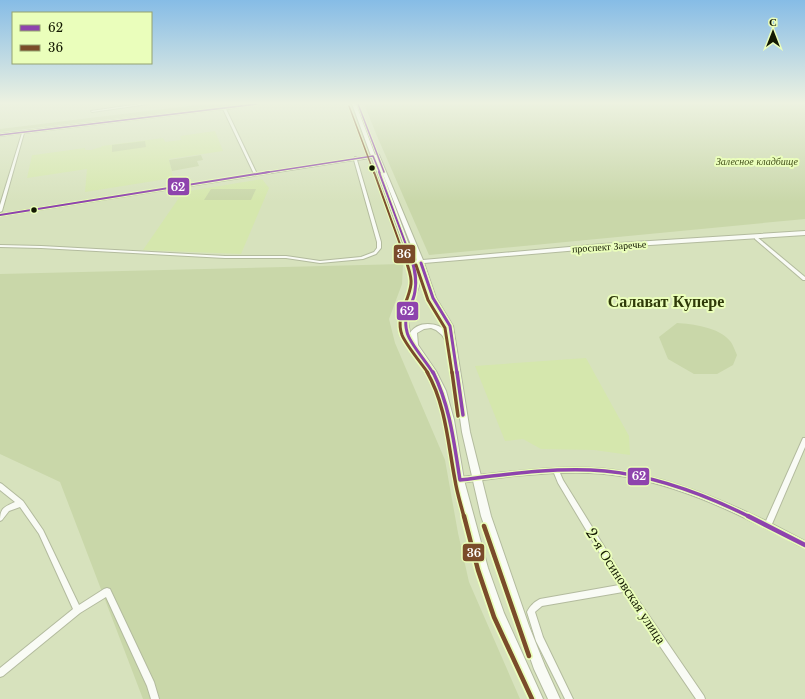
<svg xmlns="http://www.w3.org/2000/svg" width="805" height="699" font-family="'Libre Baskerville',serif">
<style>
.built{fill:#d5e7ad}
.green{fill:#c9d7a9}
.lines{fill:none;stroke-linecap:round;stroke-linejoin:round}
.street-casing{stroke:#b3bb9e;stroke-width:2}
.secondary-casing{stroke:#b3bb9e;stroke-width:2}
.street{fill:#f9fbf5;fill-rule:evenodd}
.secondary{fill:#f9fbf5;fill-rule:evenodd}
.bus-1-far4-casing{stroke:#eafebb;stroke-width:3}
.bus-1-far3-casing{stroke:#eafebb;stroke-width:4}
.bus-1-far2-casing{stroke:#eafebb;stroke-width:6}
.bus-1-far1-casing{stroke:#eafebb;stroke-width:6}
.bus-1-casing{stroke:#eafebb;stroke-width:8}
.bus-2-far4-casing{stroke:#eafebb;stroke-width:3}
.bus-2-far3-casing{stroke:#eafebb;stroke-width:4}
.bus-2-far2-casing{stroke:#eafebb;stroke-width:6}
.bus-2-far1-casing{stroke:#eafebb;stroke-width:6}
.bus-2-casing{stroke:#eafebb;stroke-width:8}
.bus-1-far4{stroke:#8e44ad;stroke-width:1.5}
.bus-1-far3{stroke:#8e44ad;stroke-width:2}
.bus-1-far2{stroke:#8e44ad;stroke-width:3}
.bus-1-far1{stroke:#8e44ad;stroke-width:3.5}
.bus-1{stroke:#8e44ad;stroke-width:4.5}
.bus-2-far4{stroke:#7a4b2a;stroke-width:1.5}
.bus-2-far3{stroke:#7a4b2a;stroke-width:2}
.bus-2-far2{stroke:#7a4b2a;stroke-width:3}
.bus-2-far1{stroke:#7a4b2a;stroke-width:3.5}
.bus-2{stroke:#7a4b2a;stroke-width:4.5}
.bus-dot{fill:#131901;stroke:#eafebb;stroke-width:1.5}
.labels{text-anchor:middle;stroke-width:4;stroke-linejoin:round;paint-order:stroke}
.far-park-label{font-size:10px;font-style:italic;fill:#435019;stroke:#eafebb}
.far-street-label{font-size:10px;fill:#131901;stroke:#eafebb}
.near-street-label{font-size:14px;fill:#131901;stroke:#eafebb}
.district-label{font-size:16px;font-weight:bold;fill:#2f3a09;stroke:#eafebb}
.line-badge{stroke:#eafebb;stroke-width:1.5}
.badge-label{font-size:11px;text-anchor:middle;font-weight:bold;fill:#fff}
</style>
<rect width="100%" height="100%" fill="#d7e2bd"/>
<g class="built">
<polygon points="215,131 223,151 169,159 173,178 85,192 87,169 27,178 32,155 34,155 85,148 85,150 91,150 101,147 102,146 163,138 165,142 181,140 180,136"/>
<polygon points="262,179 269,188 241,254 143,250 183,192"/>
<polygon points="586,358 629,436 630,455 594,450 541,449 523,439 505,441 475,366"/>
</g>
<g class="green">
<polygon points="204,104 239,104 0,132 0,129"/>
<polygon points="364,104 805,104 805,219 429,255 377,136"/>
<polygon points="145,141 146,147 112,152 112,145"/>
<polygon points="201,155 203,160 197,161 199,166 172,171 169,160"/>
<polygon points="211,189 256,189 251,200 204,200"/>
<polygon points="403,264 402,284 389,319 395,343 445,460 458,533 469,582 520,699 143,699 60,482 0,454 0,274"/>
<path d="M677,323C692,324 719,327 730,341C733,344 735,351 737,355L733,365L717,374H694L668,359L659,337Z"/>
</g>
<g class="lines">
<defs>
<g id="street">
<polygon points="140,104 148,104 92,112 91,111"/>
<polygon points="250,104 259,104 226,109 257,174 354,159 355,157 357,158 377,155 378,156 376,157 357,160 381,242 381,248 376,254 363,259 320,263 286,258 225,258 41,248 0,247 0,245 41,246 225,256 286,256 320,261 361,257 374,252 377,248 377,242 354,160 0,216 0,214 254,174 223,109 24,133 2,211 0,212 0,205 22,133 0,136 0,134"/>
<polygon points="755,237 757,237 805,277 805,280 803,280 755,239"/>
<path d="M803,438H805V447L772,524L805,541V548C798,546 792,542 786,538C775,533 764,527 753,522C713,502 671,485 627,477C605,473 582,472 560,473L563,480L628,585L704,696L705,699H696L623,592L542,606L536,611L535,612L543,637L573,699H565L536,641L527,612C530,606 534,602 540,599L619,585L558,483L554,473L513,476L460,483L458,482L457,480L458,478C464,476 472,476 479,475C492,473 505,472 518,471C554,467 591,465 627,472C675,480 722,500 766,521Z"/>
<path d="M0,483L2,484L23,501L43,530L79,605L104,589L107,588L110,589L154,682L159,699H151L147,686L106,597L80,613L3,676L0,677V668L73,609L39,534L20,507L9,511L2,520L0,521C0,508 4,507 15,502L0,490Z"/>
</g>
<path id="secondary" d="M352,104H356L375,155L377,154L379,155L423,260L603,244L805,231V235L603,248L424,263L436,298L453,326L470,432L491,516L529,626L545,666L560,699H548L534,669L519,626L481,516L462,432L450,348L442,335L436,330L431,328L424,329L417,333L418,345L436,371L446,391L454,420L464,480L488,568L504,613L543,699H531L494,615L478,568L456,480L446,420L438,391L429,372L404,334L402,322L403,314L413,286V276L406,251ZM381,169L417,260L415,261ZM415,263L419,264L430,298L447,326L448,333C439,322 418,320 410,333L408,322L409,314L419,286V276Z"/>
</defs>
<use href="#street" class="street-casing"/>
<use href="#secondary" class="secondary-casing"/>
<use href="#street" class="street"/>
<use href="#secondary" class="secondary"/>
<defs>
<g id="bus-1-far4">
<polyline points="358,104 384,172"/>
<polyline points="0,135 257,104"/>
<polyline points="263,173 373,156 380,173"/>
</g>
<g id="bus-1-far3">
<polyline points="379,172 412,261"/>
<polyline points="0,215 269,172"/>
</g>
<g id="bus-1-far2">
<path d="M412,260C415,271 417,280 415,291C413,307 402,313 407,332C409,343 427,362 433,373"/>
<polyline points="421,263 433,298 450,326 457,373"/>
</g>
<g id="bus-1-far1">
<path d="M433,372C450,406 454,443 460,480C508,474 557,467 605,471C656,476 704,494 750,517"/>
<polyline points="457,372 463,415"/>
</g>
<polyline id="bus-1" points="748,516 805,545"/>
<polyline id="bus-2-far4" points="349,106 374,173"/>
<polyline id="bus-2-far3" points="374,172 406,261"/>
<g id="bus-2-far2">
<path d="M406,260C408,268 412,276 411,284C409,302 395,316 402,335C406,345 421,363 428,373"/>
<polyline points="416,265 428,300 445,328 452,373"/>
</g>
<g id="bus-2-far1">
<path d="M427,372C446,405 448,444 455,480C457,493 461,505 464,517"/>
<polyline points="452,372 458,416"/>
</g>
<g id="bus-2">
<polyline points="464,516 478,570 494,617 532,699"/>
<polyline points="484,526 529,656"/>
</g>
</defs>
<use href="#bus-1-far4" class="bus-1-far4-casing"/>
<use href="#bus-1-far3" class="bus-1-far3-casing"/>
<use href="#bus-1-far2" class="bus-1-far2-casing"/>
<use href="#bus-1-far1" class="bus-1-far1-casing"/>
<use href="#bus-1" class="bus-1-casing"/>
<use href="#bus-2-far4" class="bus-2-far4-casing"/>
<use href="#bus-2-far3" class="bus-2-far3-casing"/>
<use href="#bus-2-far2" class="bus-2-far2-casing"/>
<use href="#bus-2-far1" class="bus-2-far1-casing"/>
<use href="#bus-2" class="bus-2-casing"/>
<use href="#bus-1-far4" class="bus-1-far4"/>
<use href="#bus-1-far3" class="bus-1-far3"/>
<use href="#bus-1-far2" class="bus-1-far2"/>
<use href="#bus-1-far1" class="bus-1-far1"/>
<use href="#bus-1" class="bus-1"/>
<use href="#bus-2-far4" class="bus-2-far4"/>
<use href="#bus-2-far3" class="bus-2-far3"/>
<use href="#bus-2-far2" class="bus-2-far2"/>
<use href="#bus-2-far1" class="bus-2-far1"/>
<use href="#bus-2" class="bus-2"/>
</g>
<linearGradient id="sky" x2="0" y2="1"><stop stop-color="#86bce6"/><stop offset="0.51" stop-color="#edf2e1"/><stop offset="1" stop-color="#edf2e1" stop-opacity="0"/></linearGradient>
<rect width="805" height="202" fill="url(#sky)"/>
<g class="bus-dot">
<circle cx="372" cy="168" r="3.5"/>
<circle cx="34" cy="210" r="3.5"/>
</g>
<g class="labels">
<g class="far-park-label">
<text x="757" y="165">Залесное кладбище</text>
</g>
<g class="far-street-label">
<text transform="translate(609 246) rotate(-4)" y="4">проспект Заречье</text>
</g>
<g class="near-street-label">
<text transform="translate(626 586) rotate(57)" y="5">2-я Осиновская улица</text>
</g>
<g class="district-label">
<text x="666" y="307">Салават Купере</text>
</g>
</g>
<g class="line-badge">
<rect x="167" y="177" width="23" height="19" rx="4" fill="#8e44ad"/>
<rect x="393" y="244" width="23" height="20" rx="4" fill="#7a4b2a"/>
<rect x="396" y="301" width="23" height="20" rx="4" fill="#8e44ad"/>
<rect x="627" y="467" width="23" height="19" rx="4" fill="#8e44ad"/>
<rect x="462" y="543" width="23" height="19" rx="4" fill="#7a4b2a"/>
</g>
<g class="badge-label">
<text x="178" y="191">62</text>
<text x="404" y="258">36</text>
<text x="407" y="315">62</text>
<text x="639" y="480">62</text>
<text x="474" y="557">36</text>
</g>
<rect x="12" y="12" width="140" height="52" fill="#eafebb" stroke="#94a271"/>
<rect x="20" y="25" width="20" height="6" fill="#8e44ad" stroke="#94a271"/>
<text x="48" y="32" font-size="12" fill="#131901">62</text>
<rect x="20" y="45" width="20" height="6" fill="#7a4b2a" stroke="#94a271"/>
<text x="48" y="52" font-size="12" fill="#131901">36</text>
<g transform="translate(773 32)" stroke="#eafebb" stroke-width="3" paint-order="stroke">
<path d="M0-3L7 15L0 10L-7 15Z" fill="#131901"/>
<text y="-6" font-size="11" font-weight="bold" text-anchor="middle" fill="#131901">С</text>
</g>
</svg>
